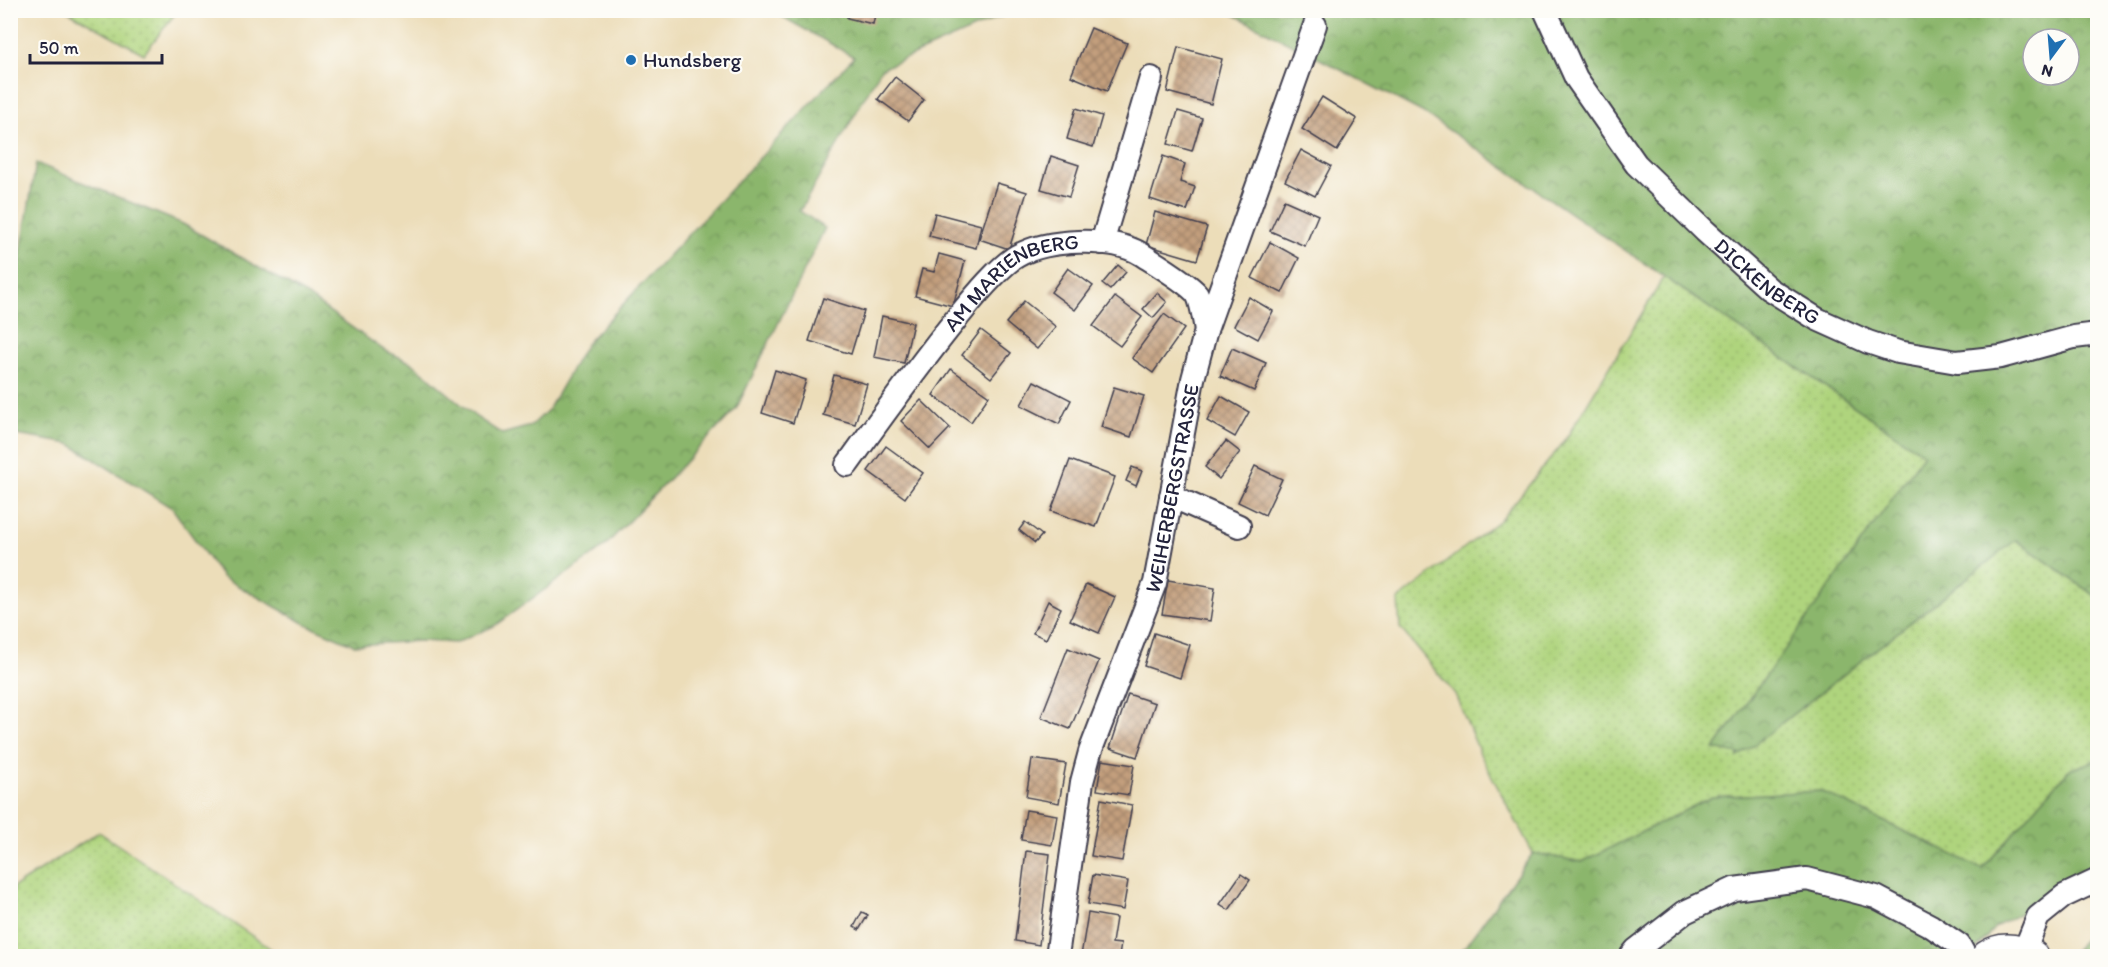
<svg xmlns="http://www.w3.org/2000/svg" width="2108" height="967" font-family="Itim,sans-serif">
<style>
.grass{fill:url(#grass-dots);stroke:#687b5c;stroke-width:1.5}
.forest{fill:url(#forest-crowns);stroke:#566c54;stroke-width:1.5;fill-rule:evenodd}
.building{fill:url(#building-cross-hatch)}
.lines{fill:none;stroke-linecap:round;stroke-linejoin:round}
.minor-casing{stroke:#403e4e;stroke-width:26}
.major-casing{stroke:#403e4e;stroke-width:33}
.minor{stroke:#fff;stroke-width:22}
.major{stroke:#fff;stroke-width:30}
.poi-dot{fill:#1f6fb2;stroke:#fdfcf7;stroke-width:2}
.labels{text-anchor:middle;stroke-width:4.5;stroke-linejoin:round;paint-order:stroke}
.poi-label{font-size:21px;fill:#22223b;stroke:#fdfcf7;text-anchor:start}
.street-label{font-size:21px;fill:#22223b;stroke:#fdfcf7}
</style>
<defs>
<pattern id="grass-dots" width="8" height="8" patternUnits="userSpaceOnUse" patternTransform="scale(1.5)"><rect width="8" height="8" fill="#afd47d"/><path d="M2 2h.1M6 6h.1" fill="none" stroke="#96b66d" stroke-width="1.8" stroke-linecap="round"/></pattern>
<pattern id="forest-crowns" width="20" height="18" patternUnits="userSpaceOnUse" patternTransform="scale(1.5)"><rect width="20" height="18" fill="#8bb66c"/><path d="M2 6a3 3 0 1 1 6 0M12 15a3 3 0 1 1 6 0" fill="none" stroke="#71945a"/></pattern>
<pattern id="building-cross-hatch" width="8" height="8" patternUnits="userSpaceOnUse" patternTransform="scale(1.5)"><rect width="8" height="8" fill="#c39f7d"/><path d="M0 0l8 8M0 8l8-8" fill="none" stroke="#9e8168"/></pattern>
</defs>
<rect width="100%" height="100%" fill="#fdfcf7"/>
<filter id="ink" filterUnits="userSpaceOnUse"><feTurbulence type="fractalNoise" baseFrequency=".0167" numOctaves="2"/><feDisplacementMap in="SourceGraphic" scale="12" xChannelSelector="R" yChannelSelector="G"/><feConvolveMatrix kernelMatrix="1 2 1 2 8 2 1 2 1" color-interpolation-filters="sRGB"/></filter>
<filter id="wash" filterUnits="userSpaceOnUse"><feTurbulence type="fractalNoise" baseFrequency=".008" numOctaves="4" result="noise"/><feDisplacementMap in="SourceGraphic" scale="24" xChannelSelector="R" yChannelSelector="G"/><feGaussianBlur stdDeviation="1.35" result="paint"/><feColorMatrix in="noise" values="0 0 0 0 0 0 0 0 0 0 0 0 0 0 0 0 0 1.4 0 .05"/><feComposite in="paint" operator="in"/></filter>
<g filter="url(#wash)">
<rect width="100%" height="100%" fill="#ecddb9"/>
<g class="grass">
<polygon points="67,11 177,11 144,54"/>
<polygon points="1664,277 1924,454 1715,749 2016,540 2097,597 2097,760 2069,770 1982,869 1821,791 1712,797 1582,862 1533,853 1481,756 1455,694 1400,628 1398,600 1502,518 1564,442"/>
<polygon points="99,832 267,946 280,956 11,956 11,889"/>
</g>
<g class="forest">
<polygon points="776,11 1014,11 881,69 800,211 825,228 736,409 604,547 494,626 456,643 420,641 354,645 306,624 222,577 172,508 70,444 11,434 11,310 36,163 183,224 306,295 384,350 412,363 476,417 502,434 531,426 548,410 586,344 854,57 779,15"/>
<path d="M1227,11H2097V597L2016,540L1737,758L1739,754L1714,749L1924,454L1422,112ZM2033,39H2069V75H2033Z"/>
<polygon points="2097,760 2097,872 1995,927 1971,956 1458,956 1533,853 1582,862 1712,797 1821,791 1982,869 2069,770"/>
<polygon points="2097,924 2097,956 2070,956"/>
</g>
<g id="blocks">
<g class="building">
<polygon points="848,10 876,10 873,24 847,18"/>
<polygon points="1091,28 1127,43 1107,91 1071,76"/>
<polygon points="1178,47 1222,59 1211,104 1167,92"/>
<polygon points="895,77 924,100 908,121 878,99"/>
<polygon points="1322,97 1357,119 1337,151 1302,129"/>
<polygon points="1076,108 1102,116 1093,147 1067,139"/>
<polygon points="1178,111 1202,118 1192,151 1168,144"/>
<polygon points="1301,150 1331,166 1315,196 1285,181"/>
<polygon points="1051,156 1079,165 1069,197 1041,189"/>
<polygon points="1163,156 1185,164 1180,182 1195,187 1187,211 1150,199"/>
<polygon points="997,183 1027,192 1009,249 979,239"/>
<polygon points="1284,200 1318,215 1305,246 1270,231"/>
<polygon points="1155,212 1207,227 1197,260 1146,245"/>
<polygon points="935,213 981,225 976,248 929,236"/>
<polygon points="1270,242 1299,258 1282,293 1252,278"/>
<polygon points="939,254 965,261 953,306 915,296 922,269 934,272"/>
<polygon points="1118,265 1126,272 1110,290 1102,284"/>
<polygon points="1068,268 1093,286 1075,310 1051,292"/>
<polygon points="1157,293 1167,302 1153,318 1143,309"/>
<polygon points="1115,297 1142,317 1120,346 1093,326"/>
<polygon points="1249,297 1273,311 1258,339 1234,326"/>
<polygon points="823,298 864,311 851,354 809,341"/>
<polygon points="1024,301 1056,327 1037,349 1006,323"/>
<polygon points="1164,314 1184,329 1153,373 1132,358"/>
<polygon points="882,316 913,323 904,363 874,357"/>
<polygon points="981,330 1011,353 991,378 962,355"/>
<polygon points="1232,348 1266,363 1254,391 1220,376"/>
<polygon points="951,369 989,396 971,422 933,395"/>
<polygon points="775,370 806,380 793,423 762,413"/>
<polygon points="834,375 867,384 855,424 823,415"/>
<polygon points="1034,381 1071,400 1059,424 1021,405"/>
<polygon points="1114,387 1144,396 1131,437 1101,427"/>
<polygon points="1221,396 1249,412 1235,437 1207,421"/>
<polygon points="921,400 950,428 930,449 901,421"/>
<polygon points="1226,441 1240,452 1219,479 1205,467"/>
<polygon points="886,446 923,473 905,498 868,471"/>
<polygon points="1070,460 1115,477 1096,527 1051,511"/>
<polygon points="1255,466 1282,479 1265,515 1238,502"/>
<polygon points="1132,467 1142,471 1136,486 1126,481"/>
<polygon points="1025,522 1042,535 1035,543 1019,530"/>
<polygon points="1168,580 1215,588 1210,621 1162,614"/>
<polygon points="1086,584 1115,597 1099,633 1070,620"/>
<polygon points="1048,601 1061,608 1046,639 1033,633"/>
<polygon points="1154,633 1190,645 1180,678 1144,666"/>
<polygon points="1068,648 1099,661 1070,729 1041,717"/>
<polygon points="1128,694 1155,703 1137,757 1110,748"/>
<polygon points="1032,759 1066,764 1059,803 1026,797"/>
<polygon points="1102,760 1134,765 1129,795 1097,790"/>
<polygon points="1101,799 1132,805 1122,861 1091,856"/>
<polygon points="1026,810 1057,815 1052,845 1021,840"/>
<polygon points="1026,851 1050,854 1039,945 1015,941"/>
<polygon points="1241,874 1250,880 1229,910 1220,904"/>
<polygon points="1093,875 1128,881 1123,910 1088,904"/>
<polygon points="862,912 868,915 859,930 854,927"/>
<polygon points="1088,913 1116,918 1112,943 1121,944 1119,956 1081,956"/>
</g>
</g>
</g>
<g filter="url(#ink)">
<use href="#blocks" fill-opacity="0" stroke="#403e4e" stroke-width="1.5"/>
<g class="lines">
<defs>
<g id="minor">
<path id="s1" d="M1545,10L1576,78L1636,164L1705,231L1769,289L1817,319L1868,342L1898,352L1957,362L2001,357L2074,337L2098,334"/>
<polyline points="1102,243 1151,78"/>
<path id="s2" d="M847,465C883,415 918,366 957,318C971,301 998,267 1017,256C1047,239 1111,236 1141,254C1155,263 1187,282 1197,294C1202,303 1204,320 1206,330"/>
<polyline points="1171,496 1239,526"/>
<polyline points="2024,952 2038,917 2064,896 2098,880"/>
<path id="s3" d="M1057,956L1082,782L1090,752L1155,583L1193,379L1206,330L1315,25"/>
<polyline points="1631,956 1636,950 1685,912 1734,889 1807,879 1876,897 1931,926 1959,945 1965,956"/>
</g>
<path id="major" d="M1987,956C2001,946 2018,949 2033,956"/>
</defs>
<use href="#minor" class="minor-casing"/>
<use href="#major" class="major-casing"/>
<use href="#minor" class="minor"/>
<use href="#major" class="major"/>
</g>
</g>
<circle class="poi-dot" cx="631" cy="60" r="6"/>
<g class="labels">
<g class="poi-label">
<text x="643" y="67">Hundsberg</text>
</g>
<g class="street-label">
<text dy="7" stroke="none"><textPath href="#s1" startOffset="356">DICKENBERG</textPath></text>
<text dy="7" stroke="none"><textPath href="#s2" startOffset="252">AM MARIENBERG</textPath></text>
<text dy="7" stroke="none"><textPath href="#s3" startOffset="484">WEIHERBERGSTRASSE</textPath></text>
</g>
</g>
<rect width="2108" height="967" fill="none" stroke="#fdfcf7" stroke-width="36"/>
<g transform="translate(2051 57) rotate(196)"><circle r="28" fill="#fdfcf7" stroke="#a5a5ac" stroke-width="1.5"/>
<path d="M0-4.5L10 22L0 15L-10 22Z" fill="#1f6fb2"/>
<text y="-9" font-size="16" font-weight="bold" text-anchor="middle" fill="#22223b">N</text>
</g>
<path d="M30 54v9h132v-9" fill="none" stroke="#22223b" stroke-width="3"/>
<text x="39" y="54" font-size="18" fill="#22223b" stroke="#fdfcf7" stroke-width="4.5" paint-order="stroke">50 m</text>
</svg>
